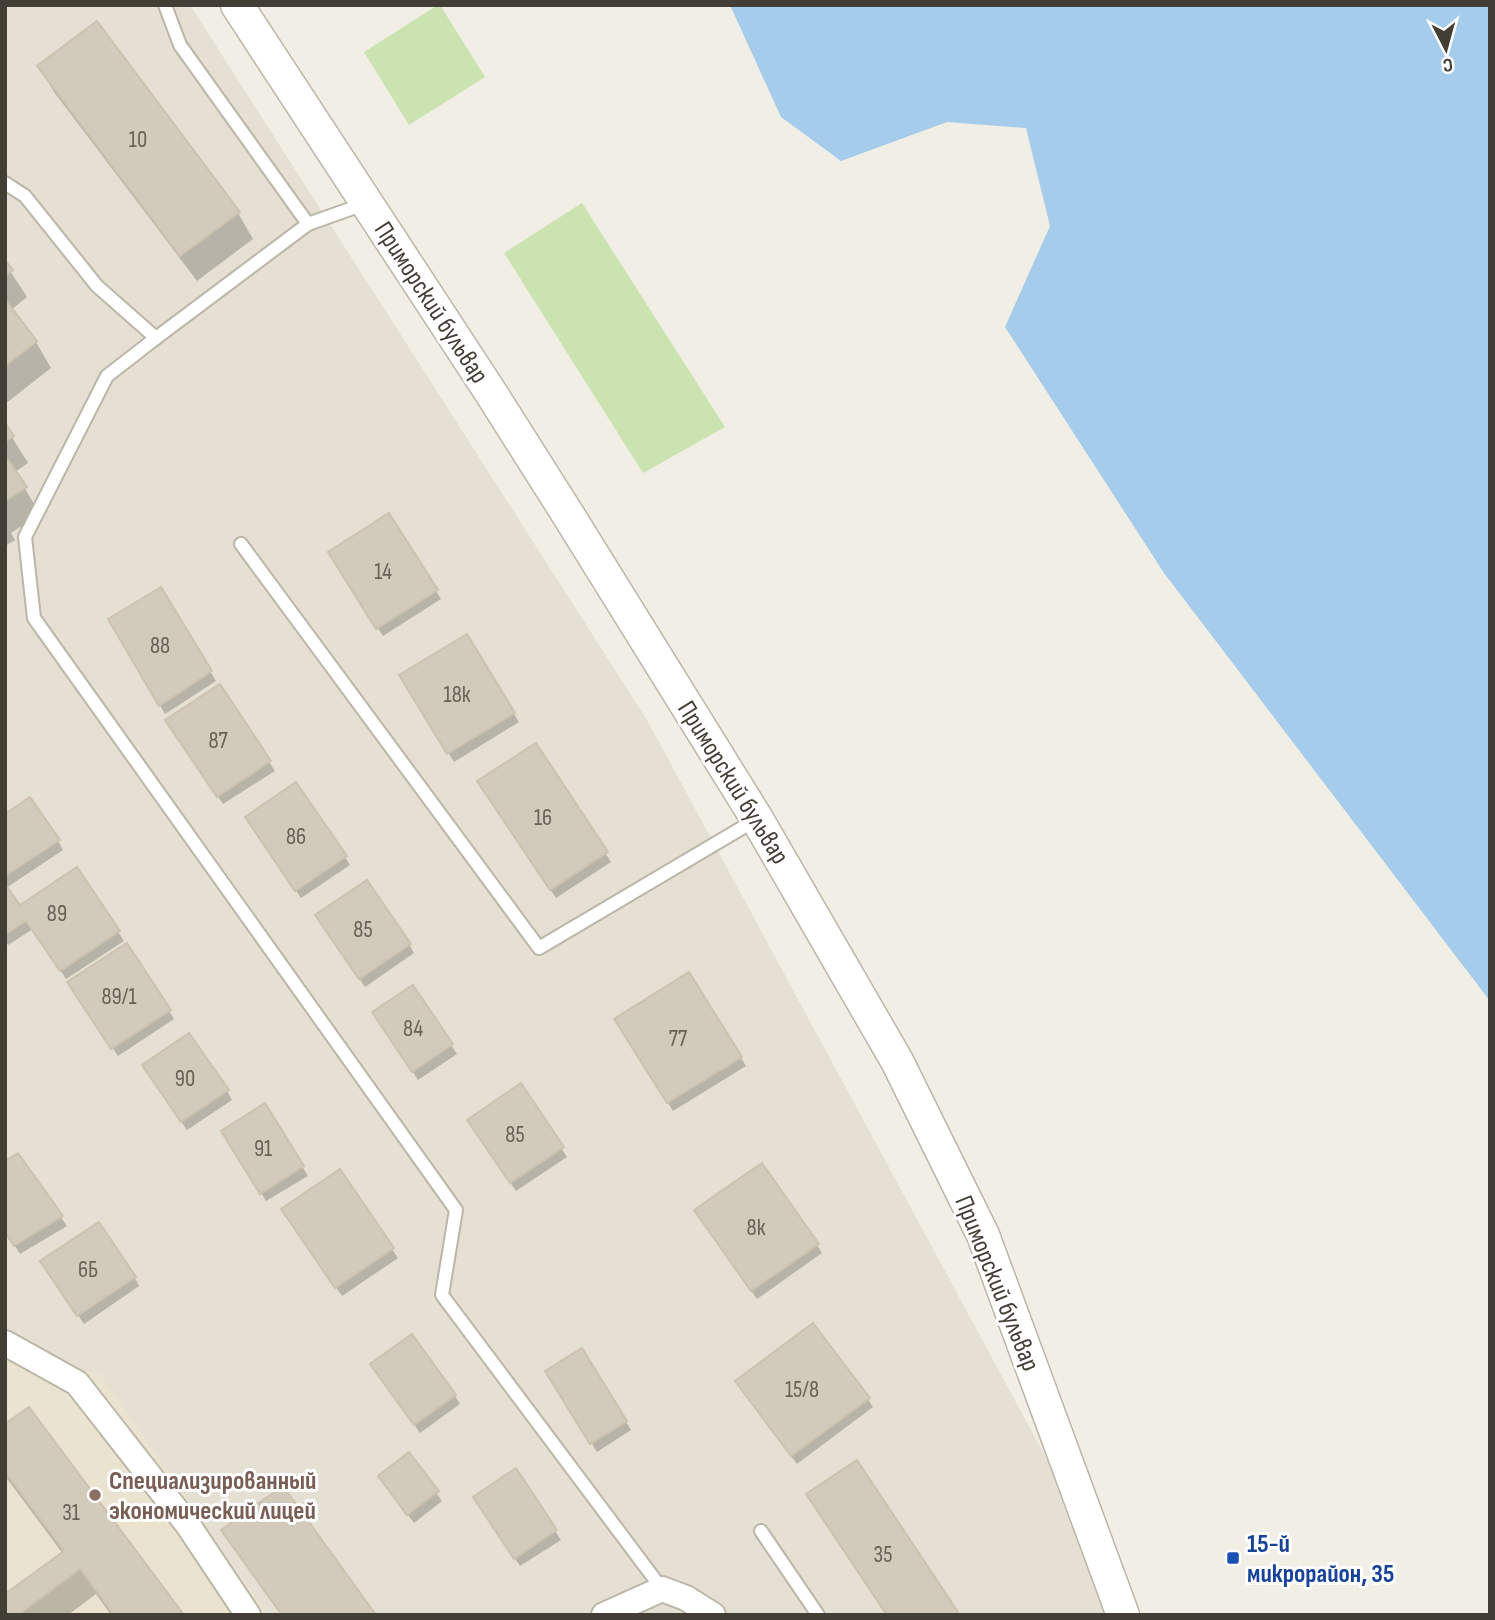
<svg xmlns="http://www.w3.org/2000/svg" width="1495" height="1620" font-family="'Sofia Sans Condensed',sans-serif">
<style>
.residential{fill:#e5e0d3}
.education{fill:#eae3d0}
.green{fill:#cae3b0}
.water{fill:#a5cceb}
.shadow{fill:#0003}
.building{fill:#d2cabb;stroke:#ccc2af;stroke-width:2}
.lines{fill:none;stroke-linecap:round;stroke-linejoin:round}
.service-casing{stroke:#bcb6a8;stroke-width:16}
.minor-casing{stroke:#bcb6a8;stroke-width:28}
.tertiary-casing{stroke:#bcb6a8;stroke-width:35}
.service{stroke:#fff;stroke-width:12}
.minor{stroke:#fff;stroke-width:24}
.tertiary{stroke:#fff;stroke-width:32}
.education-dot{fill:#8d6e63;stroke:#fff;stroke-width:2.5}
.transit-dot{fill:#1a4fb4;stroke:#fff;stroke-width:2.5}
.labels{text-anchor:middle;stroke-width:6;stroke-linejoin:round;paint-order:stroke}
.number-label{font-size:23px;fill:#676156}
.street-label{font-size:26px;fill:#433e35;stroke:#fff}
.education-label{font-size:26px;font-weight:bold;fill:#785e54;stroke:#fff;text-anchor:start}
.transit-label{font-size:26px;font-weight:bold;fill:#164399;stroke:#fff;text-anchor:start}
</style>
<rect width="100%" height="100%" fill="#f1eee5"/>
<polygon class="residential" points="5,5 190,5 647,720 1131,1615 5,1615"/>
<polygon class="education" points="5,1345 101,1375 268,1615 5,1615"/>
<g class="green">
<polygon points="438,5 440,5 485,77 409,125 364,52"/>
<polygon points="582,203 725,427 643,473 504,253"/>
</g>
<polygon class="water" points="730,5 1490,5 1490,1001 1164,573 1005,327 1050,226 1026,128 947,122 841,161 781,117"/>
<g class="shadow">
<polygon points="39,66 238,213 253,239 197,281 54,92"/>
<polygon points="5,263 27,297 11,310 36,342 51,368 5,404"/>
<polygon points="5,426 28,463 15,472 40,514 11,533 15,540 5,546"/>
<polygon points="335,561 436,591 441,599 383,636"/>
<polygon points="161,589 216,681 165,714 110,620"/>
<polygon points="466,636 519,722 454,762 401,676"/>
<polygon points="219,687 275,771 223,804 173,729"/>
<polygon points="535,745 611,862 556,898 484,790"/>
<polygon points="252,826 345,857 350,865 301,898"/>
<polygon points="58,841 63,850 6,888 19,908 77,869 124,941 66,979 33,929 8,945 5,941 5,857"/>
<polygon points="322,924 409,944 414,953 365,987"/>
<polygon points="689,975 746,1066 673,1111 616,1020"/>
<polygon points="413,987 457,1054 418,1080 379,1021"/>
<polygon points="75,991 169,1011 174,1019 118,1056"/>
<polygon points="149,1074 227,1091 232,1100 187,1130"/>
<polygon points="521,1086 567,1157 516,1191 474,1129"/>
<polygon points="265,1106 308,1176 266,1201 223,1131"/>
<polygon points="17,1155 67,1226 20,1254 5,1230"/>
<polygon points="339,1171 398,1258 342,1296 288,1218"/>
<polygon points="701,1219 817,1245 822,1253 757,1299"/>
<polygon points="48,1271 135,1278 139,1286 84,1324"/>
<polygon points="582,1350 631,1430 597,1452 547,1371"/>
<polygon points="377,1373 455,1396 460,1404 420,1433"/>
<polygon points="742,1390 868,1399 873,1407 797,1464"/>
<polygon points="5,1427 182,1615 111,1615 96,1594 68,1615 5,1615 63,1554 5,1476"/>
<polygon points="409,1455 442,1501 414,1523 385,1485"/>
<polygon points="515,1471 561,1540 520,1566 480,1506"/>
<polygon points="808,1494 958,1615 886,1615 823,1520"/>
<polygon points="223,1531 373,1615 281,1615 234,1549"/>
</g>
<g class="building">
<polygon points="97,21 240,212 180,256 37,66"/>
<polygon points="5,260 13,270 5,276"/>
<polygon points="5,299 37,341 5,366"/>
<polygon points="5,423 14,436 5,442"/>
<polygon points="5,455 27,487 5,501"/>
<polygon points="389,513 438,590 376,629 328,552"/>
<polygon points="161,587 212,671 159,706 108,619"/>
<polygon points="467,634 515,713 447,754 399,675"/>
<polygon points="220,684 271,761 217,797 165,720"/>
<polygon points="536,743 608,852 550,890 477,781"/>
<polygon points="296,782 347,856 295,891 245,817"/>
<polygon points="30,797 60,840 5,876 5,814"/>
<polygon points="77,867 120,931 60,971 26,921 5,935 5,884 20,905"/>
<polygon points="367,880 411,944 359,979 315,915"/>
<polygon points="127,943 171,1010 111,1049 67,982"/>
<polygon points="689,972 742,1057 667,1103 614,1019"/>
<polygon points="413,985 453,1044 412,1072 372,1012"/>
<polygon points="189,1033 229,1090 181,1122 142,1065"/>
<polygon points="521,1083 564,1147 510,1183 467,1120"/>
<polygon points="265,1103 304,1166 260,1194 221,1131"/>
<polygon points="18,1153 63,1216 14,1246 5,1232 5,1161"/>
<polygon points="762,1163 819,1244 751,1291 694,1210"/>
<polygon points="340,1169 394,1248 335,1288 281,1209"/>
<polygon points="99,1222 136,1277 77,1316 40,1261"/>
<polygon points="813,1323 870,1398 791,1456 735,1381"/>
<polygon points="412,1334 456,1395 414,1425 370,1364"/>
<polygon points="582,1348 627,1421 590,1444 545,1371"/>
<polygon points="29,1407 184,1615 114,1615 80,1569 18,1615 5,1615 5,1594 64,1551 5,1472 5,1424"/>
<polygon points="409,1452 439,1491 407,1515 378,1476"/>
<polygon points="857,1460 960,1615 887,1615 806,1494"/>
<polygon points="516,1468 557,1530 514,1559 473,1497"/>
<polygon points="283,1486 376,1615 282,1615 221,1530"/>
</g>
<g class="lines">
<defs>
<g id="service">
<polyline points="165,5 180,45 308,224 367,203"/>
<polyline points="5,183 25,196 97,286 156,338 308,224"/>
<polyline points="156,338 107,376 25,537 34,618 456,1210 442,1295 662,1589"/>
<polyline points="241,544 539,948 757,819"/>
<polyline points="761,1531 818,1615"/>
</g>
<g id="minor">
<polyline points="5,1343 77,1383 188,1525 248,1615"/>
<polyline points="604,1615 662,1589 686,1598 713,1615"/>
</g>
<polyline id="tertiary" points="237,5 491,393 567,513 757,819 897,1061 983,1235 1123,1615"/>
</defs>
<use href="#service" class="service-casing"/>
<use href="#minor" class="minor-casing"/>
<use href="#tertiary" class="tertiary-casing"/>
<use href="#service" class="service"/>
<use href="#minor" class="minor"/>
<use href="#tertiary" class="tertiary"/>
</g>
<circle class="education-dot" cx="95" cy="1495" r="7"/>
<rect class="transit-dot" x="1226" y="1551" width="14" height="14" rx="3.5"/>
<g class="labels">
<g class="number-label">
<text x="138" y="147">10</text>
<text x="383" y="579">14</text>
<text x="160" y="653">88</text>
<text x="457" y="702">18к</text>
<text x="218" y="748">87</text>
<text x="543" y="825">16</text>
<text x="296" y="844">86</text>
<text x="57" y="921">89</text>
<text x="363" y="937">85</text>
<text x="119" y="1004">89/1</text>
<text x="413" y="1036">84</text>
<text x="678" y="1046">77</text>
<text x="185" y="1086">90</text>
<text x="515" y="1142">85</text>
<text x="263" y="1156">91</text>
<text x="756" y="1235">8к</text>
<text x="88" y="1277">6Б</text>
<text x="802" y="1397">15/8</text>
<text x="71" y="1520">31</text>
<text x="883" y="1562">35</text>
</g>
<g class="street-label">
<text transform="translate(432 302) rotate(57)" y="9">Приморский бульвар</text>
<text transform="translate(734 782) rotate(58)" y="9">Приморский бульвар</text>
<text transform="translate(998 1283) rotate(68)" y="9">Приморский бульвар</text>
</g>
<g class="education-label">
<text x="109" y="1489">Специализированный<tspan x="109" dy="30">экономический лицей</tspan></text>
</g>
<g class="transit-label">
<text x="1247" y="1552">15-й<tspan x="1247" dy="30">микрорайон, 35</tspan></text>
</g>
</g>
<rect width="1495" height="1620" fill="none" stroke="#433e35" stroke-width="14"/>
<g transform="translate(1446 49) rotate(174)" stroke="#ffffff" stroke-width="5" paint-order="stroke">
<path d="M0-5L12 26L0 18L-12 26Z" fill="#433e35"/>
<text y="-10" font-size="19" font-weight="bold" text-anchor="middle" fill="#433e35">С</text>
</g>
</svg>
